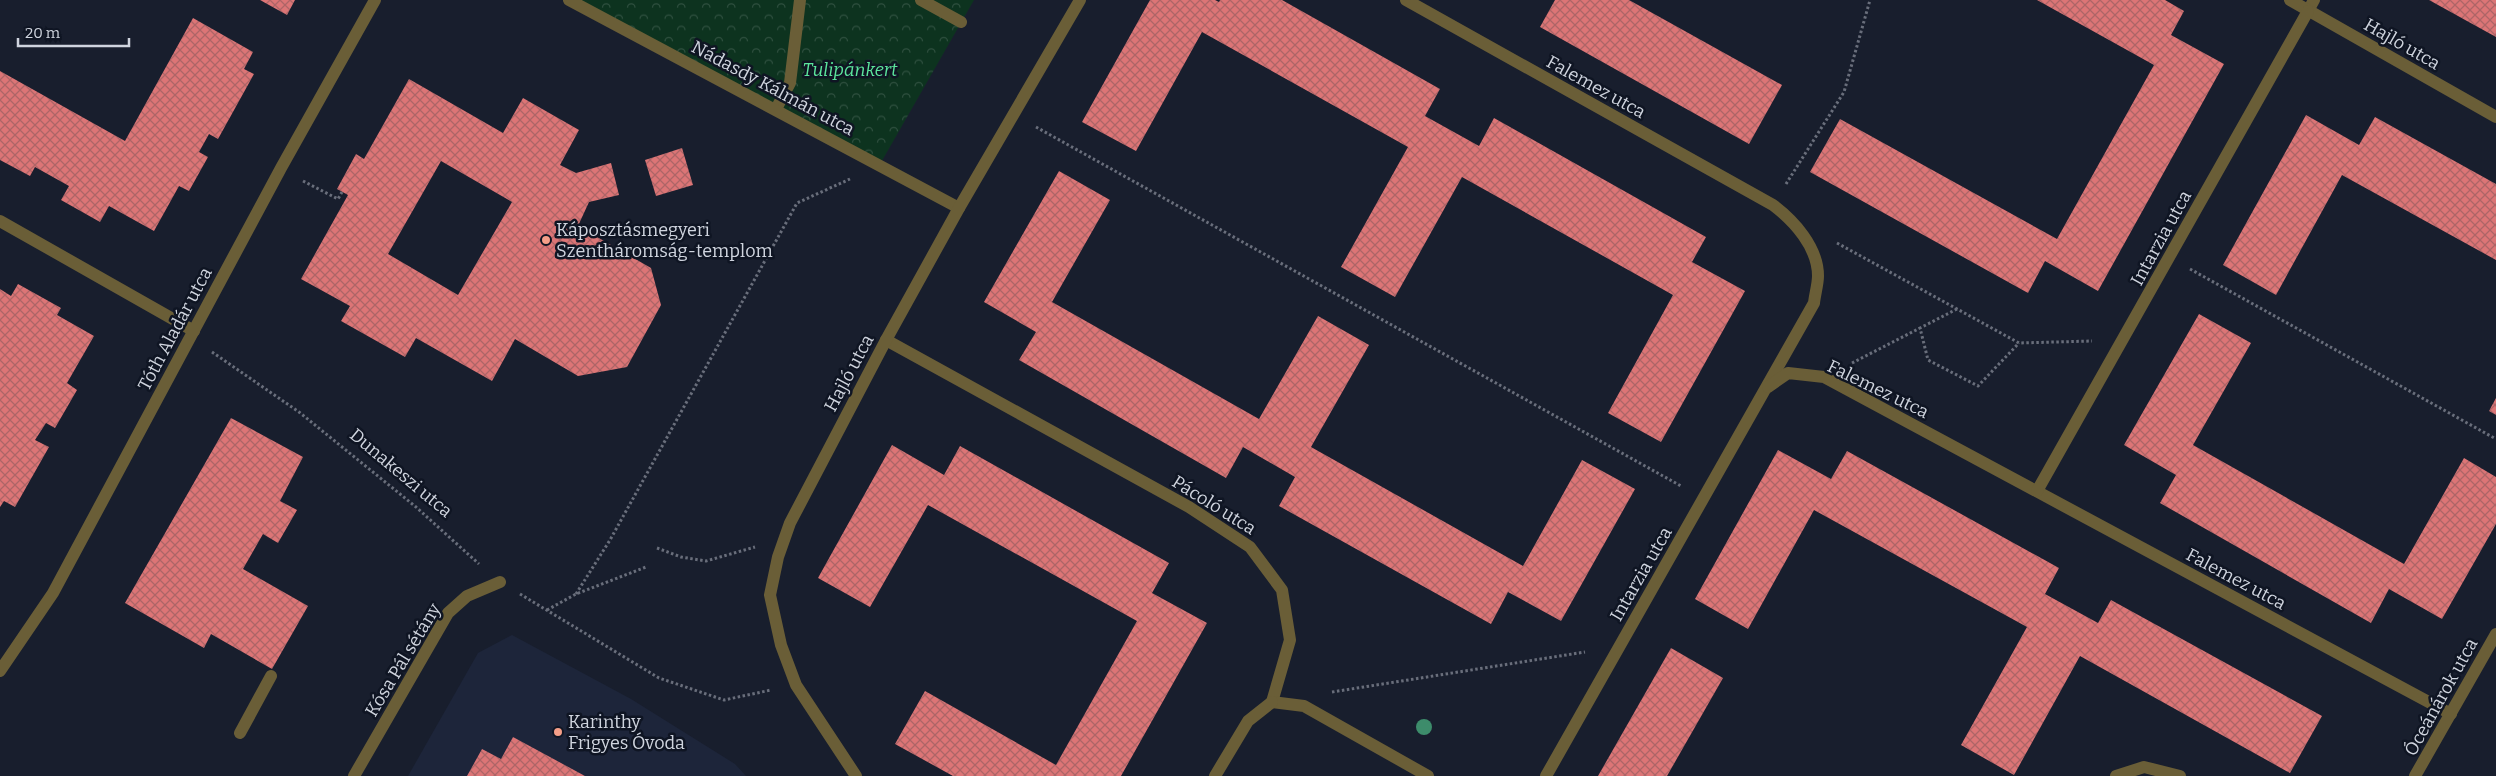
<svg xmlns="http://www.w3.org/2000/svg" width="2496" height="776" font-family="Bitter,serif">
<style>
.built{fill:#1d253a}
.park{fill:url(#park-crowns)}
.building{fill:url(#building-cross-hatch);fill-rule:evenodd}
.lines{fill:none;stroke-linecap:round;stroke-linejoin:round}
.path{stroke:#696e7b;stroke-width:3;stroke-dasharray:2.5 2.5;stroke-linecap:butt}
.service{stroke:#6a5e37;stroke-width:12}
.pedestrian{stroke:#6a5e37;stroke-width:12}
.minor{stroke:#6a5e37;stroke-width:12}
.tree{fill:#3d8c6b}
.poi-dot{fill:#f49e88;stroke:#0f1523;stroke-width:2}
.labels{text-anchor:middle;stroke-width:5;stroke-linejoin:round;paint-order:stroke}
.street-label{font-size:18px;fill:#cfd4de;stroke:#0f1523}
.park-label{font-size:18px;font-style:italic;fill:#5ce69d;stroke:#0f1523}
.poi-label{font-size:18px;fill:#cfd4de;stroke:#0f1523;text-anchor:start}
</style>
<defs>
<pattern id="park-crowns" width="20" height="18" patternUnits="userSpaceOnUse" patternTransform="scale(1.25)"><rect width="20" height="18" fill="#0d331f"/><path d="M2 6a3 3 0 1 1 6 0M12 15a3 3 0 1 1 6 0" fill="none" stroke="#2f503f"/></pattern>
<pattern id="building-cross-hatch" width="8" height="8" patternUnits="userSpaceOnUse" patternTransform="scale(1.25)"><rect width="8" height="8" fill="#dc7576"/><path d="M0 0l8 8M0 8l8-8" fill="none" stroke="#ad6567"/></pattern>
</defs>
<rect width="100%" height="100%" fill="#181e2d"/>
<polygon class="built" points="512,635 631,699 735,764 746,776 408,776 478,653"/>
<polygon class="park" points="569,0 974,0 879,166"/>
<g class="building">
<polygon points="260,0 295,0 287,15"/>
<polygon points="1150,0 1215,0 1219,2 1220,0 1282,0 1440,89 1425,116 1479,146 1494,118 1706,237 1692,262 1745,291 1661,442 1608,413 1673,295 1462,177 1395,297 1341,267 1408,147 1202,32 1136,151 1082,122"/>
<polygon points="1555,0 1629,0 1782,85 1749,144 1540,27"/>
<polygon points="2037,0 2165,0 2184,11 2171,35 2224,64 2098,291 2045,261 2028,293 1810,172 1840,119 2057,239 2154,65"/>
<polygon points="2429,0 2496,0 2496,37"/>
<polygon points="193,18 253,52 244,69 254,74 218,139 209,134 199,152 208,157 189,191 179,186 154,231 109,206 100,222 61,200 69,186 35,167 30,176 0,160 0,71 125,141"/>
<path d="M409,79L503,133L523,98L579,130L560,165L576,173L611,163L619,195L589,202L578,226L651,268L661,305L627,367L578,376L515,339L492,381L416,338L405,357L341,321L350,306L301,279L348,195L337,189L356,154L364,159ZM441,161L512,202L458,295L388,254Z"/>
<polygon points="2306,115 2359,145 2375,117 2496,184 2496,260 2342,175 2276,295 2223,265"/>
<polygon points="682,148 693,185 656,196 645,160"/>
<polygon points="1059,171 1110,200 1052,302 1259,419 1318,316 1369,345 1311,447 1523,566 1582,460 1635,489 1561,621 1508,592 1491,624 1279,506 1295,477 1243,447 1226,478 1019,360 1036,332 984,302"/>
<polygon points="18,284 61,308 57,315 94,336 67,383 77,390 55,428 46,423 35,440 49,447 15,507 4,501 0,507 0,289 11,296"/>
<polygon points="2199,314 2251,343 2193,445 2404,564 2464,458 2496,477 2496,524 2442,619 2389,589 2371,623 2160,503 2176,475 2124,445"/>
<polygon points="2496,398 2496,415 2489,411"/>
<polygon points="231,418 303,457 280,501 297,510 278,543 263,534 243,569 308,606 272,669 211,634 204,648 125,603"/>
<polygon points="892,445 944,475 960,446 1169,563 1152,593 1207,623 1121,776 953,776 895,744 925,691 1056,765 1137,621 928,505 870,607 818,578"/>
<polygon points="1778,450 1831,479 1847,451 2059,568 2045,594 2098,623 2111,600 2322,716 2290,773 2080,656 2014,775 1961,745 2027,627 1814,510 1748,629 1695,599"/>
<polygon points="1671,648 1723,678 1667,776 1598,776"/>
<polygon points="513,737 585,776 467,776 482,749 501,759"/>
</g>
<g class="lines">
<g class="path">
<polyline points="1036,127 1681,486"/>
<polyline points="303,181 338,199 342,192"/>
<polyline points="1786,184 1844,92 1870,0"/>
<polyline points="1837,243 2019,343 2092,341"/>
<polyline points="2190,269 2496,439"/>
<polyline points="1957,309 1920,328 1928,360 1978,386 2019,343"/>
<polyline points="212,352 299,412 416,507 479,564"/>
<polyline points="1852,363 1920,328"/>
<polyline points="657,548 681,557 706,561 755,547"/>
<polyline points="520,594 659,678 724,700 771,690"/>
<polyline points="576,594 610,540 797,203 850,179"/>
<polyline points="547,610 576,594 646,567"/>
<polyline points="1332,692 1585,652"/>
</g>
<polyline class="service" points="240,733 271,676"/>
<g class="pedestrian">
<polyline points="921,0 961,22"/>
<polyline points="2308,11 2314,0"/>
<polyline points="776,109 790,83 800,0"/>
<polyline points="354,776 448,613 467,596 500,582"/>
</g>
<g class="minor">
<polyline points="569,0 959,208"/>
<path d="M1406,0L1773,205C1794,221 1818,247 1818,276C1818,284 1815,294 1814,303L1546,776"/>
<polyline points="2290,0 2496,117"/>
<polyline points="0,221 194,331"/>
<polyline points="886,340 1189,507 1250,547 1282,590 1290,640 1272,702"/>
<polyline points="1768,387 1788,373 1824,377 2451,714"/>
<polyline points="2037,491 2308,11"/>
<polyline points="0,671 53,593 281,168 375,0"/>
<polyline points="1272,702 1304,706 1428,776"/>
<polyline points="856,776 796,685 781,645 770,595 778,557 790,523 886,340 959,208 1080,0"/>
<polyline points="1215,776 1248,721 1272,702"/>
<polyline points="2116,776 2144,767 2180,776"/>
<polyline points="2415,776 2496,634"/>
</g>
</g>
<circle class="tree" cx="1424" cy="727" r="8"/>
<g class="poi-dot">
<circle cx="546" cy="240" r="5"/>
<circle cx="558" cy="732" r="5"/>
</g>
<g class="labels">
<g class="street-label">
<text transform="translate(2402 44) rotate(30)" y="6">Hajló utca</text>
<text transform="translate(1596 87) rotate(29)" y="6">Falemez utca</text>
<text transform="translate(773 88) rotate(28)" y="6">Nádasdy Kálmán utca</text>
<text transform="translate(2161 238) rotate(-61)" y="6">Intarzia utca</text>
<text transform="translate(175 329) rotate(-62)" y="6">Tóth Aladár utca</text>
<text transform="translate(849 373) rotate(-62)" y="6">Hajló utca</text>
<text transform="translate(1878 389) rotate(26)" y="6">Falemez utca</text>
<text transform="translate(401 473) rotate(40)" y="6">Dunakeszi utca</text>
<text transform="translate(1214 505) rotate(32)" y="6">Pácoló utca</text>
<text transform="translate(1641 574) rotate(-60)" y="6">Intarzia utca</text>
<text transform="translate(2236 579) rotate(28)" y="6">Falemez utca</text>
<text transform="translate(403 660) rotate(-59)" y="6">Kósa Pál sétány</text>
<text transform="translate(2441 697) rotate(-61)" y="6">Óceánárok utca</text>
</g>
<g class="park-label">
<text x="850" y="76">Tulipánkert</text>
</g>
<g class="poi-label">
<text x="556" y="236">Káposztásmegyeri<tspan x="556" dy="21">Szentháromság-templom</tspan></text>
<text x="568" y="728">Karinthy<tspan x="568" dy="21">Frigyes Óvoda</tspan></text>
</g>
</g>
<path d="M18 38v8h111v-8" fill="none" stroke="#cfd4de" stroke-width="2.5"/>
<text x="25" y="38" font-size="15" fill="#cfd4de" stroke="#0f1523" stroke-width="4" paint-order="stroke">20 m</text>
</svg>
